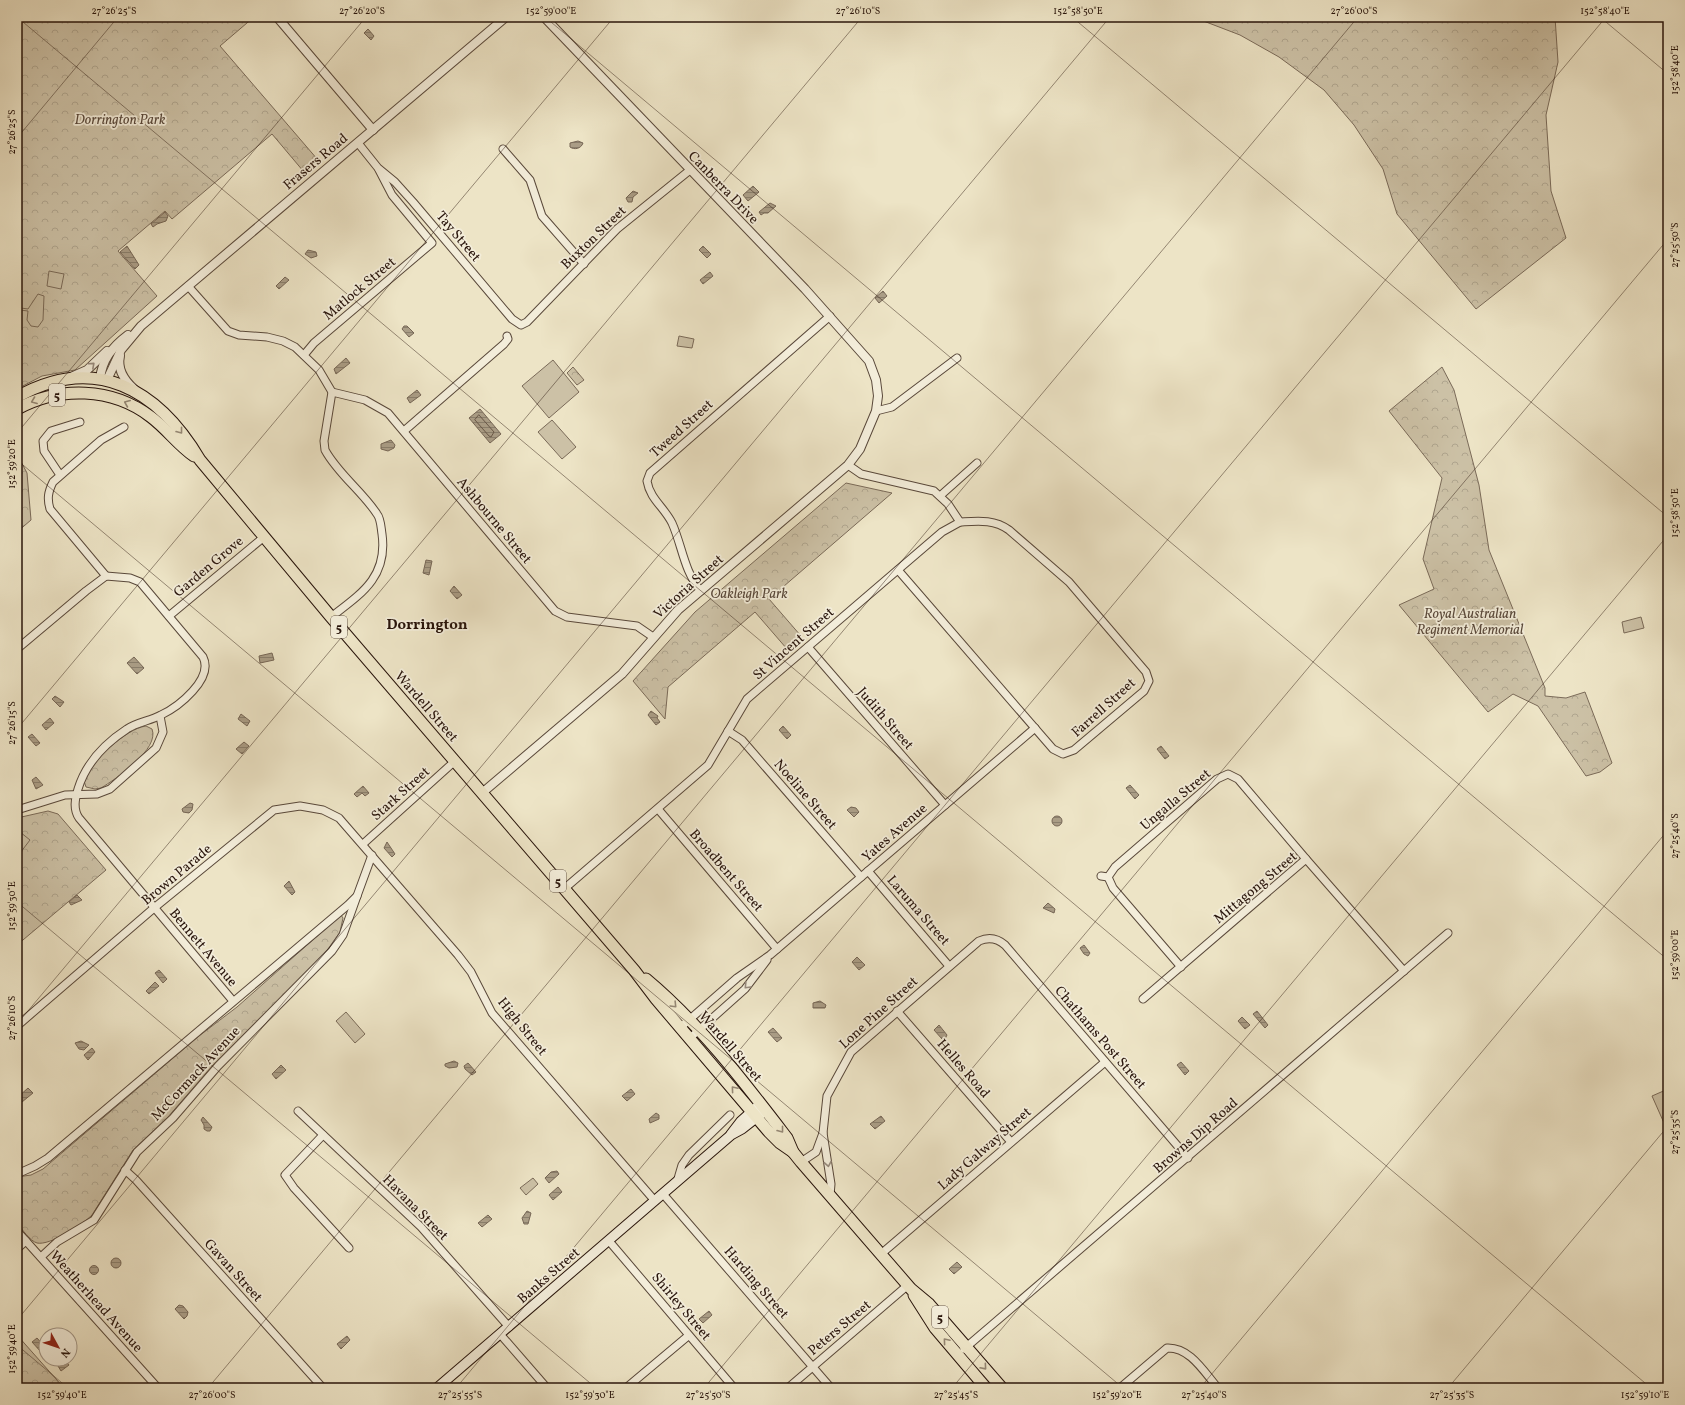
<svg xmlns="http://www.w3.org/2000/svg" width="1685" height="1405" font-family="Vollkorn,serif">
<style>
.forest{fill:url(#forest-crowns);stroke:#7a6a58}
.garden{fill:#ccc1a6;stroke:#7a6a58}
.water{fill:url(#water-rules);stroke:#766655}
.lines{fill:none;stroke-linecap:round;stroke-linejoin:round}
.shore{stroke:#695848;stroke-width:1}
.minor-casing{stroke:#59483a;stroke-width:9}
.tertiary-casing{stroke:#59483a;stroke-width:10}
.secondary-casing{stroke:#28140b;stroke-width:11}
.trunk-casing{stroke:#28140b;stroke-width:13}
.minor{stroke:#f3edda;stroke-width:7}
.tertiary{stroke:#f3edda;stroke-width:8}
.secondary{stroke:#f3edda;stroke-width:9}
.trunk{stroke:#ede4c6;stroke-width:11}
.oneway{stroke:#988b7d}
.oneway2{stroke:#948672}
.ticks{fill:none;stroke:#28140b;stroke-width:1;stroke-opacity:0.45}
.labels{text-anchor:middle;stroke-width:3.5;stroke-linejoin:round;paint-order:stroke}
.shield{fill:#f3edda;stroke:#655549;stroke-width:1}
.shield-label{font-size:13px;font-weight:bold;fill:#28140b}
.park-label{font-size:14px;font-style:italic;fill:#59483a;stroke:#f3edda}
.street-label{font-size:14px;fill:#28140b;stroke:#f3edda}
.neighbourhood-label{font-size:15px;font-weight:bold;fill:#28140b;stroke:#f3edda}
.neatline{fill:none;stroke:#28140b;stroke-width:1.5}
.ticks-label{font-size:10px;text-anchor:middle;fill:#28140b}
</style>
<defs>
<pattern id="forest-crowns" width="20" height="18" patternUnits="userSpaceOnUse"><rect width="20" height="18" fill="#ccc1a6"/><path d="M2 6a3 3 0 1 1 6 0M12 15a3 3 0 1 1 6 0" fill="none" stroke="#afa58e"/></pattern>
<pattern id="water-rules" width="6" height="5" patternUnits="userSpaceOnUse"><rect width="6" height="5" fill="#aa9d86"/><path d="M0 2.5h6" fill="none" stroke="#8a7f6c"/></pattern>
</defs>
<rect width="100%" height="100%" fill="#ede4c6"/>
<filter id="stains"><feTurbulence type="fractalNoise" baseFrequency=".005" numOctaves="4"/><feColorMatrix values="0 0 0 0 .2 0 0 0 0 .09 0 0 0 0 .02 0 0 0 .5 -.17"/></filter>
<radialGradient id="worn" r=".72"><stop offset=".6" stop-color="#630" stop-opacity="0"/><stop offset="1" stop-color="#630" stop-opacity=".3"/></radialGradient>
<g class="forest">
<polygon points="17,17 254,17 220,46 318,160 304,172 272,134 172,219 165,211 118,251 157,296 75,370 42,376 17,389"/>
<polygon points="1193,17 1555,17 1558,62 1546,115 1551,191 1566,238 1476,309 1397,214 1383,169 1354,125 1324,90 1279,57 1240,35"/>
<polygon points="573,367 584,380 577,385 567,373"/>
<polygon points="1442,367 1454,390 1479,485 1489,550 1545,688 1545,696 1566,698 1585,692 1612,763 1600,772 1586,776 1538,706 1513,694 1488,712 1399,605 1434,589 1423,559 1442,478 1389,411"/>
<polygon points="17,454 27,473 31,520 17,532"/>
<polygon points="846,483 892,493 769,599 801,636 787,649 755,612 668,687 665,719 633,681 695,612"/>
<path d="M146,726L152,729C160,749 116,779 101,788L95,789L86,787L84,781C92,761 125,729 146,726Z"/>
<polygon points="48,811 58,814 106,870 17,945 17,818"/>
<path d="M341,915L343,918L340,932L323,956L213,1065L168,1117L133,1150L92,1215C83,1224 50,1246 37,1243C30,1241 22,1229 17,1223V1177L31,1175L43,1169L199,1036L237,1007Z"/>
<polygon points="17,1335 64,1388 17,1388"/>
</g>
<g class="garden">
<polygon points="49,271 64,274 61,289 47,286"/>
<polygon points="38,294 44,296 43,320 38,327 31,326 27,320 28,311 20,310 21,308 28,309"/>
<polygon points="679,336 694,339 692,348 677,346"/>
<polygon points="553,360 579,392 549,418 522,386"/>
<polygon points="552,420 576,447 562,459 538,432"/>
<polygon points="1641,617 1644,628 1624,633 1622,622"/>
<polygon points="20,832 30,840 20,853 17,850 17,835"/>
<polygon points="346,1012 365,1034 355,1043 336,1021"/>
<polygon points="1668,1089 1668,1132 1652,1096"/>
<polygon points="533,1178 538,1184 526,1195 520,1188"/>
</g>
<g class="water">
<polygon points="368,29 374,36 371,40 364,33"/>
<path d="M578,141L583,143C581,149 574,150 570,147V143Z"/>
<polygon points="753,186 759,192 748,201 743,195"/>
<polygon points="633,191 638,193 633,197 632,202 628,202 626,198"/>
<polygon points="770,203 776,206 768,213 764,213 761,215 759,212"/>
<polygon points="165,212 168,216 166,221 157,224 153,227 151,224"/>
<polygon points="127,246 139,265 135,269 120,252"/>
<polygon points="703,246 711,254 707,258 699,250"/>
<polygon points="308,250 316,252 317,256 311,258 305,254"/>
<polygon points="710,272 713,276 703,284 700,280"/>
<polygon points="285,277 289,280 279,289 276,286"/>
<polygon points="883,291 887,296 879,303 875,298"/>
<polygon points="404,326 407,326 414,333 409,337 402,329"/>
<polygon points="346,358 350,363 336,374 334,369"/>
<polygon points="417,390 421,395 410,403 407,398"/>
<polygon points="480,409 501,434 490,443 469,418"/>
<polygon points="391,440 395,445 394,448 388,451 381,449 381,444"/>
<polygon points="426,560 432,561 429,575 423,573"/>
<polygon points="454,586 462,595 457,599 450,591"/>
<polygon points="272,653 274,660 260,663 259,656"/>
<polygon points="134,657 144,668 137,674 127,663"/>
<polygon points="55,696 64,702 60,707 52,699"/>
<polygon points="651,711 658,716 657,718 660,722 656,725 648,715"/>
<polygon points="241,714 250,721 247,726 238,719"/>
<polygon points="50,718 54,723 46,730 42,725"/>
<polygon points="783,726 791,735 787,739 779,730"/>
<polygon points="32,734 40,743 36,746 28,737"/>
<polygon points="244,742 249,746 242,754 236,749"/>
<polygon points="1161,746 1169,756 1165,759 1157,749"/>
<polygon points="36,777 43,785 36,789 32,780"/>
<polygon points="1130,785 1139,795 1135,799 1126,788"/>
<polygon points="363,786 369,793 365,796 362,793 357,797 354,794"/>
<polygon points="190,803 193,804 192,810 189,813 183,812 182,809"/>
<polygon points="851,807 856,808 859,812 854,817 847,810"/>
<circle cx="1057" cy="821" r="5"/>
<polygon points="387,842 395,854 392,857 384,848"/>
<polygon points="289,881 295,892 292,895 284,886"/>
<polygon points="77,895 82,900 71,905 69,902"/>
<polygon points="1048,903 1055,909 1054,913 1043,908"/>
<polygon points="1084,945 1090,953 1088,956 1084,954 1080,948"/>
<polygon points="857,957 865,965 859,970 852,962"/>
<polygon points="159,970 167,979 163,983 155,973"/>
<polygon points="155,982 159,986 149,994 146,991"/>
<polygon points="820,1001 826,1005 825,1008 813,1008 813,1003"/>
<polygon points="1257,1011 1268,1025 1265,1028 1253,1014"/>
<polygon points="1242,1017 1250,1025 1245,1029 1238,1021"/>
<polygon points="939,1025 947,1035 945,1039 942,1039 934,1030"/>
<polygon points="773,1028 782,1038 777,1042 768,1032"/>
<polygon points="81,1041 89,1045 84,1050 79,1049 75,1043"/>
<polygon points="92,1048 95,1052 88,1060 84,1055"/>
<polygon points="454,1061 458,1063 457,1067 449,1068 445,1066 445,1064"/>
<polygon points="1181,1062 1189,1071 1185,1075 1177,1065"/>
<polygon points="468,1063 476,1072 472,1075 465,1069 464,1066"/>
<polygon points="281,1065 286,1070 276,1079 272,1074"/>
<polygon points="28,1088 33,1093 22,1102 20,1102 18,1097"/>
<polygon points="631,1089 635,1094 627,1101 622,1096"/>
<polygon points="656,1113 659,1115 659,1119 650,1123 649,1119"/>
<polygon points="881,1116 885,1121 875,1129 870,1124"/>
<polygon points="203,1117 212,1127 210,1131 207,1131 204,1129 204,1125 201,1120"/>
<polygon points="557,1171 559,1174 549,1183 545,1178 551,1172"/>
<polygon points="558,1187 562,1192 553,1200 549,1195"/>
<polygon points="527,1211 531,1213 528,1224 524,1224 522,1218"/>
<polygon points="488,1215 492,1219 482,1227 478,1223"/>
<circle cx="116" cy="1263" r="5"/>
<polygon points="957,1262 962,1267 954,1274 949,1269"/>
<circle cx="94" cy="1270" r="4.5"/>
<polygon points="179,1305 183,1306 188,1312 187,1316 184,1319 175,1309"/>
<polygon points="709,1311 712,1315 703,1323 699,1319"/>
<polygon points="347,1336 350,1340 341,1349 337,1344"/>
<polygon points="37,1338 45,1347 41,1352 32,1342"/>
<polygon points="65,1360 69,1365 61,1371 58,1366"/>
</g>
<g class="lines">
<polygon class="shore" points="479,415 494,432 491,437 489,436 475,420"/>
<defs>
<g id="minor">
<polyline points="358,143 378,168 395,182 413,202 512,319 521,325 527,322 617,229 690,170"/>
<polyline points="503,149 530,180 542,216 584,264"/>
<path d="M188,286L228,331L239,335L267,337L283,341L295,347L319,370L332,392L324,441L325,450C338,474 362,491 377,514C381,519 381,528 382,534C388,577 361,594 331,617"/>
<polyline points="304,355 314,343 432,243 392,195 379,170"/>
<polyline points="332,392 365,400 388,413 555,611 567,617 637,626 653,637"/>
<polyline points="876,411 892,407 957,358"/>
<polyline points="404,431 504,344 508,339 507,336"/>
<polyline points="60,475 44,451 43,441 51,431 80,422"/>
<polyline points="940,496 977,463"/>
<path d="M898,570L1053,749L1063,754L1074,750L1144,691L1149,681L1146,672L1069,582L1009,530C994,519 978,521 960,522"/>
<path d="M106,576L50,509C47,499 48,492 53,482L101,440L124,427"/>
<path d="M701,591C684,572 682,545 672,523C664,507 650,499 647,481L650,473L830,316"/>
<polyline points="169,616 264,537"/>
<polyline points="808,647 945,805"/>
<path d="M17,649L86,591L106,576L130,578L140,582L203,657C214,679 178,707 161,715C150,721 137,722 127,729C104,744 86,763 78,789C75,799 73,809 79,818L233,1001"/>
<polyline points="728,731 742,740 861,877"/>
<polyline points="658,809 777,949"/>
<polyline points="17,810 65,795 97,794 110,789 156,748 163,732 160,716"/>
<polyline points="363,844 455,761"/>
<polyline points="868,871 949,966"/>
<polyline points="1101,876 1108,877 1115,867 1217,779 1228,774 1238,779 1306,859"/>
<polyline points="1108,877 1113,888 1181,967"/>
<polyline points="564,889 708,765 747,699 942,532 960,522 948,504 934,491 861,474 848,465"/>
<polyline points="1143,999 1306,859 1404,971"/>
<polyline points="897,1011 1011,1142"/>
<polyline points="17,1026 154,908 274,810 300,806 323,810 339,818 458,955 471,972 492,1013 655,1201"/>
<polyline points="681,1027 737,978 770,955 1035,728"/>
<polyline points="690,1038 745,989 767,960"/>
<polyline points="298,1111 421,1227 509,1327"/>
<polyline points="823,1133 831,1184 830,1195"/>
<polyline points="323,1135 285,1175 294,1188 349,1248"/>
<path d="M801,1162L816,1152L823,1133L827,1096L851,1052L979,941C988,937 997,938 1005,945L1188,1158"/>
<polyline points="125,1170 136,1180 323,1388"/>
<polyline points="17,1174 35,1166 48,1158 348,905 357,896 372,855"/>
<polyline points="677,1182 682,1165 689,1155 730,1115"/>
<polyline points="663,1194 831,1388"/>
<polyline points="17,1231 158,1388"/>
<polyline points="609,1241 734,1388"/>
<polyline points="17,1249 26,1241"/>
<polyline points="881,1254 1105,1062"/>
<polyline points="41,1257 57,1242 94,1220 137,1152 173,1118 218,1066 332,951 343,935 357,896"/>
<polyline points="500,1334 547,1388"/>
<polyline points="964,1349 1448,933"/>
<polyline points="626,1388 688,1336"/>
<polyline points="788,1388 908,1285"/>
<path d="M1120,1388L1167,1348C1190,1347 1204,1372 1218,1388"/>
</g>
<g id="tertiary">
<polyline points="277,17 373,130"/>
<path d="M120,356C117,369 124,380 134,389"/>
<polyline points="71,377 87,370 107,351"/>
<path d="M100,379C102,360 112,347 128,335"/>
<polyline points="107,380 121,350 141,326 506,17"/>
<polyline points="482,793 622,674 678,610 848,465 860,449 876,411 878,396 876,380 869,361 805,289 544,17"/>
</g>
<g id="secondary">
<polyline points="731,1134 741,1121 760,1104"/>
<polyline points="437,1388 731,1135 742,1129 761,1114"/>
</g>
<g id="trunk">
<path d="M17,397C95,353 158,389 200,460L331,617L634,970L656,999L769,1132L780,1143L793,1152"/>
<path d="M17,409C59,386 112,387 151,417C167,429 178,445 194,456"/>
<path d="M646,979C700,1024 744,1082 787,1138L793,1152L801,1162L911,1289L929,1304L1002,1388"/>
<polyline points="914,1295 935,1328 986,1388"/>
</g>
</defs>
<use href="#minor" class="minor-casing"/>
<use href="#tertiary" class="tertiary-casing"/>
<use href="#secondary" class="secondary-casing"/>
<use href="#trunk" class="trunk-casing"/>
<use href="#minor" class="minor"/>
<use href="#tertiary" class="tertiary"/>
<use href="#secondary" class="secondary"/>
<use href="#trunk" class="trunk"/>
</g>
<defs><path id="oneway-chevron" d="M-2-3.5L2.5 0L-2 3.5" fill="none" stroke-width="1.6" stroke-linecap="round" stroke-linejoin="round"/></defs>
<g class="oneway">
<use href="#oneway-chevron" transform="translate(92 365) rotate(-42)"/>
<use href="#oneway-chevron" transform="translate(747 986) rotate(134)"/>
<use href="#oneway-chevron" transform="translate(828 1164) rotate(80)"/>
</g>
<g class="oneway2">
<use href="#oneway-chevron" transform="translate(34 401) rotate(159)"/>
<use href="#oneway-chevron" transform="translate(127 403) rotate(-157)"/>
<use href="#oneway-chevron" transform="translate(180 431) rotate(52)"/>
<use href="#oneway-chevron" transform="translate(674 1005) rotate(46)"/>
<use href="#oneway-chevron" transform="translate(734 1089) rotate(-130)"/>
<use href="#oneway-chevron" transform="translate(781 1130) rotate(52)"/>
<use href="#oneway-chevron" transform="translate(946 1341) rotate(-130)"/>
<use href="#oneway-chevron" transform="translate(984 1367) rotate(49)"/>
</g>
<path class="ticks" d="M17,17L1651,1388M545,17L1668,960M1072,17L1668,517M1600,17L1668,74M17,138L118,17M17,433L366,17M17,460L1123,1388M17,729L614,17M17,902L596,1388M17,1024L862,17M17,1320L1110,17M17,1345L68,1388M208,1388L1358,17M456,1388L1606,17M704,1388L1668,239M952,1388L1668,535M1200,1388L1668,830M1448,1388L1668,1126"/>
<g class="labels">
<g class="shield">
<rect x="49" y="384" width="16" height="22" rx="3"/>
<rect x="331" y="616" width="16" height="22" rx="3"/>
<rect x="550" y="870" width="16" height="22" rx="3"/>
<rect x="932" y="1306" width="16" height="22" rx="3"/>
</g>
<g class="shield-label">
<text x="57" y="400">5</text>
<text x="339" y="632">5</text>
<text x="558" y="886">5</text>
<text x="940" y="1322">5</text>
</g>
<g class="park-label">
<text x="120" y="124">Dorrington Park</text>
<text x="749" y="598">Oakleigh Park</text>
<text x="1470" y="618">Royal Australian<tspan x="1470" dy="16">Regiment Memorial</tspan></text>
</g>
<g class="street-label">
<text transform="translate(315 161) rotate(-40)" y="5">Frasers Road</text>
<text transform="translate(724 187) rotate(46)" y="5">Canberra Drive</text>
<text transform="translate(459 236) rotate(50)" y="5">Tay Street</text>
<text transform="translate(593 237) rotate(-44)" y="5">Buxton Street</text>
<text transform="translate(359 288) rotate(-40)" y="5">Matlock Street</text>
<text transform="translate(681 428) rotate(-42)" y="5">Tweed Street</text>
<text transform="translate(495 520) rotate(50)" y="5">Ashbourne Street</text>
<text transform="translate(208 566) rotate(-40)" y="5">Garden Grove</text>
<text transform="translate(688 586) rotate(-42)" y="5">Victoria Street</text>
<text transform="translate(793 643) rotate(-41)" y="5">St Vincent Street</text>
<text transform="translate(427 706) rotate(49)" y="5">Wardell Street</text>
<text transform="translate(1103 707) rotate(-42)" y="5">Farrell Street</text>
<text transform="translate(886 718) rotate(49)" y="5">Judith Street</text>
<text transform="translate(400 793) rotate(-42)" y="5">Stark Street</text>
<text transform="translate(806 794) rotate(49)" y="5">Noeline Street</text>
<text transform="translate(1175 799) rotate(-40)" y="5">Ungalla Street</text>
<text transform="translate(894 832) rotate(-41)" y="5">Yates Avenue</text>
<text transform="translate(727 870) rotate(49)" y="5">Broadbent Street</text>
<text transform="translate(176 874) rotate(-40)" y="5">Brown Parade</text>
<text transform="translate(1255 887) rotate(-40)" y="5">Mittagong Street</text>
<text transform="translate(919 910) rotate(49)" y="5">Laruma Street</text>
<text transform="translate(204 947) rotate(50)" y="5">Bennett Avenue</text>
<text transform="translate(878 1012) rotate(-42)" y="5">Lone Pine Street</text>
<text transform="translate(523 1026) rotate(51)" y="5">High Street</text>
<text transform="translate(1101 1037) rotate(49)" y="5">Chathams Post Street</text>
<text transform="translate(731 1046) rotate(49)" y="5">Wardell Street</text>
<text transform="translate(964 1068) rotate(49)" y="5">Helles Road</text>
<text transform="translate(195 1073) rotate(-47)" y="5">McCormack Avenue</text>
<text transform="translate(1195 1135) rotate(-41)" y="5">Browns Dip Road</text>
<text transform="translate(984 1148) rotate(-41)" y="5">Lady Galway Street</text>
<text transform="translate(416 1207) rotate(45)" y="5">Havana Street</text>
<text transform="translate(234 1270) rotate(48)" y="5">Gavan Street</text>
<text transform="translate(548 1275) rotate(-41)" y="5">Banks Street</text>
<text transform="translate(757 1282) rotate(49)" y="5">Harding Street</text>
<text transform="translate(97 1301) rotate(48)" y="5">Weatherhead Avenue</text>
<text transform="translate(682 1306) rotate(50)" y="5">Shirley Street</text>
<text transform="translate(839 1327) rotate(-40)" y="5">Peters Street</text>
</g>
<g class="neighbourhood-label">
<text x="427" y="629">Dorrington</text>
</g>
</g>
<rect width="1685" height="1405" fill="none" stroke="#ede4c6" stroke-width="44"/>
<g transform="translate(58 1347) rotate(130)"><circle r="19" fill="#f3edda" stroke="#a29687"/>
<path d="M0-3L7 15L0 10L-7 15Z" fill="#8f2418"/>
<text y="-6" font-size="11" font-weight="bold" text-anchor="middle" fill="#28140b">N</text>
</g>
<rect x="22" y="22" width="1641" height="1361" class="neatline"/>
<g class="ticks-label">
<text x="114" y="14">27°26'25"S</text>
<text x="362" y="14">27°26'20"S</text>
<text x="551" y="14">152°59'00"E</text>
<text x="858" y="14">27°26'10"S</text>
<text x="1078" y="14">152°58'50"E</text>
<text x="1354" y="14">27°26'00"S</text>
<text x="1605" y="14">152°58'40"E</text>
<text transform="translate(1674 70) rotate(-90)" y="4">152°58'40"E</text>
<text transform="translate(11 132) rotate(-90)" y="4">27°26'25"S</text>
<text transform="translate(1674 245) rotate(-90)" y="4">27°25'50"S</text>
<text transform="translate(11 464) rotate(-90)" y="4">152°59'20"E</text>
<text transform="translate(1674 513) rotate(-90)" y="4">152°58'50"E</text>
<text transform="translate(11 723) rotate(-90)" y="4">27°26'15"S</text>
<text transform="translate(1674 836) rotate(-90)" y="4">27°25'40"S</text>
<text transform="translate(11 906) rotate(-90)" y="4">152°59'30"E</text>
<text transform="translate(1674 955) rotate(-90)" y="4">152°59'00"E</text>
<text transform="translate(11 1018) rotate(-90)" y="4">27°26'10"S</text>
<text transform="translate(1674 1132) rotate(-90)" y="4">27°25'35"S</text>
<text transform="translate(11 1349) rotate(-90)" y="4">152°59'40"E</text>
<text x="62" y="1398">152°59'40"E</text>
<text x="212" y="1398">27°26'00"S</text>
<text x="460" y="1398">27°25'55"S</text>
<text x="590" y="1398">152°59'30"E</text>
<text x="708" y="1398">27°25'50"S</text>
<text x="956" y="1398">27°25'45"S</text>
<text x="1117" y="1398">152°59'20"E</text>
<text x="1204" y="1398">27°25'40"S</text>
<text x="1452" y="1398">27°25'35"S</text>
<text x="1645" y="1398">152°59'10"E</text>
</g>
<rect width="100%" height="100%" filter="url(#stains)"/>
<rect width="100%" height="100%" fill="url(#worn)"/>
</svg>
